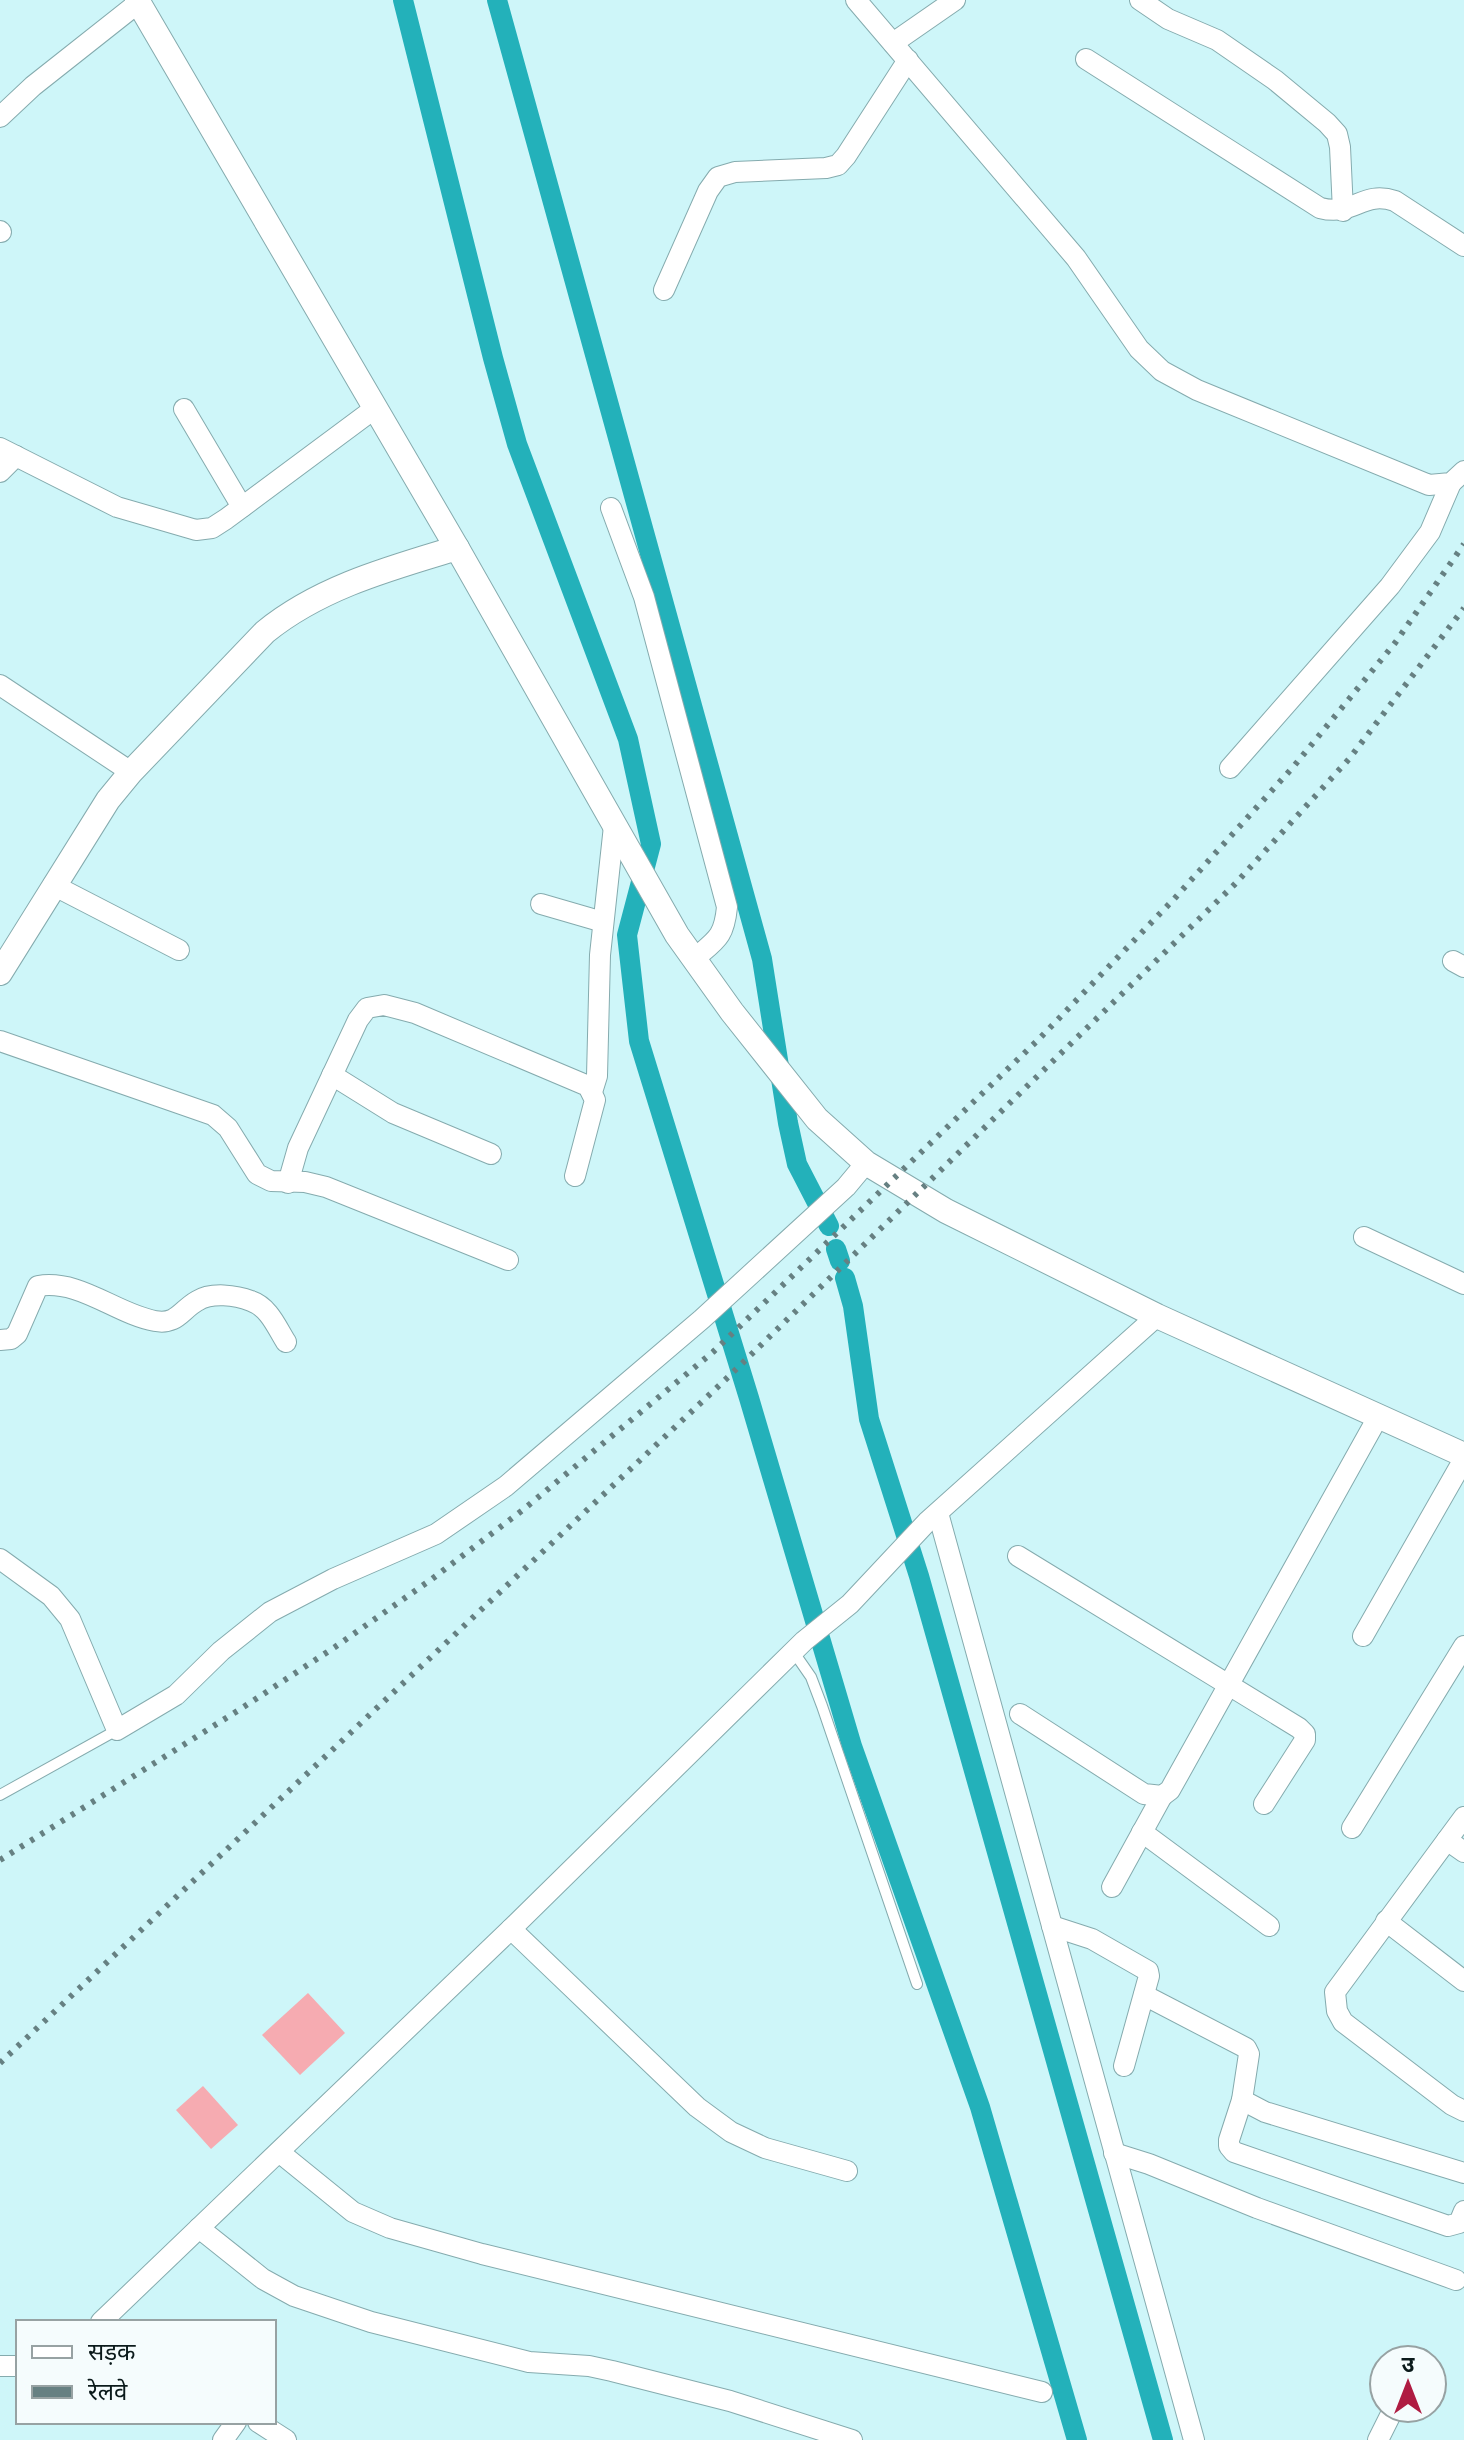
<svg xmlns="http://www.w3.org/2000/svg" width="1464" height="2440" font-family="'Public Sans','Noto Sans Devanagari',sans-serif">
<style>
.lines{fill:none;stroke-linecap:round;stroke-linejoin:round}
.canal{stroke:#23b1ba;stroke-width:20}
.building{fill:#f6abb1}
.service-casing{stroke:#85abae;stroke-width:12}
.minor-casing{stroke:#85abae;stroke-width:22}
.tertiary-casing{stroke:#85abae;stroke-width:26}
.service{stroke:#fff;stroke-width:10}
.minor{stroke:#fff;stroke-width:20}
.tertiary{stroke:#fff;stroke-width:24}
.rail{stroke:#668082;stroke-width:6;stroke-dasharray:4 8;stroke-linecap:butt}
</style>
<rect width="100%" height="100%" fill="#cef6f9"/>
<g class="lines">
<g class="canal">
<polyline points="403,0 493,358 517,444 628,739 651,844 627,935 639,1041 749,1398 852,1746 980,2107 1077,2440"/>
<polyline points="497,0 762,959 788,1123 797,1164 829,1226"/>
<polyline points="836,1249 840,1261"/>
<polyline points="845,1278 853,1306 869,1419 919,1576 1163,2440"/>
</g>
</g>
<g class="building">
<polygon points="308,1993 345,2033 300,2075 262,2035"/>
<polygon points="203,2086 238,2125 211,2149 176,2110"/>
</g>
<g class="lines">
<defs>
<g id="service">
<polyline points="793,1651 811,1677 822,1706 917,1984"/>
<polyline points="0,1795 117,1730"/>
</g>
<g id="minor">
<polyline points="856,0 1076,258 1139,349 1162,371 1197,390 1429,485 1451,483 1464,471"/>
<polyline points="1140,0 1168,19 1217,40 1275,80 1327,123 1337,134 1340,147 1343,211"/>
<polyline points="893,43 955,0"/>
<path d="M1086,59L1320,208C1354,217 1362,190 1395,201L1464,246"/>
<polyline points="0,117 33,86 138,3"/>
<polyline points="0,231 1,232"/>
<polyline points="664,290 708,191 718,177 735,172 826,168 838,165 846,156 908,60"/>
<polyline points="184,409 242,507"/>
<polyline points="0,448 117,507 196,530 212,528 226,519 374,409"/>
<polyline points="0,472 16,456"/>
<path d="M611,508L644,597L727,907C724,938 716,940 694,959"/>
<polyline points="0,685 131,772"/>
<polyline points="1230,768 1390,586 1430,532 1451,483"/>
<polyline points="53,885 179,950"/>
<polyline points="541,904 603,922"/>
<polyline points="1453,961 1464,967"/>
<polyline points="0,1041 213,1115 228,1128 257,1174 271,1181 305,1182 326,1187 508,1260"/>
<polyline points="332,1075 393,1113 491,1154"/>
<polyline points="592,1092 597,1076 600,955 614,826"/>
<polyline points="288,1183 298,1148 358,1020 367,1008 384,1005 415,1013 588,1086 595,1100 575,1176"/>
<polyline points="1364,1237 1464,1284"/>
<path d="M0,1340L11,1339L17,1334L38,1286C80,1279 116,1314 155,1321C177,1325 181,1310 197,1301C211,1292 236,1295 251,1301C269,1307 277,1328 286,1342"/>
<polyline points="938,1513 1194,2440"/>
<polyline points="1018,1556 1299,1728 1305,1734 1305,1740 1264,1804"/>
<polyline points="0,1559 51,1596 70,1619 117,1730 176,1695 221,1651 270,1612 333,1579 436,1534 506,1486 702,1319 846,1187 866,1163"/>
<polyline points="1363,1636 1464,1459"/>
<polyline points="1020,1714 1144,1794 1162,1796 1170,1790 1378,1417"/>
<polyline points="1464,1817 1335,1992 1337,2011 1343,2022 1452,2105 1464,2111"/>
<polyline points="1352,1828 1464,1646"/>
<polyline points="1142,1832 1269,1926"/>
<polyline points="1447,1840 1464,1852"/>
<polyline points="1112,1887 1162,1796"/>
<polyline points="1386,1921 1464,1981"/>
<polyline points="1052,1926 1092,1939 1148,1971 1149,1976 1124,2066"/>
<polyline points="511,1929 697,2107 731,2132 765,2148 847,2171"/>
<polyline points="1144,1995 1246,2048 1249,2054 1242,2100 1265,2112 1464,2173"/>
<polyline points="1242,2100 1229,2140 1229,2146 1234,2152 1448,2226 1459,2223 1464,2211"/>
<polyline points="279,2152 353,2212 390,2228 482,2254 1042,2392"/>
<polyline points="1114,2153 1149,2164 1257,2208 1456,2280"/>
<polyline points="199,2228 263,2279 294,2296 371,2322 529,2362 589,2366 612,2371 730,2401 852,2440"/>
<polyline points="101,2322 511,1929 804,1641 850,1604 927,1522 1157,1316"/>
<polyline points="1421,2360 1421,2359"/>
<polyline points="0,2366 18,2366"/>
<polyline points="258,2422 286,2440"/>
<polyline points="223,2440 236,2422"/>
<polyline points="1378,2440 1394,2408"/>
</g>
<g id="tertiary">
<polyline points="137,0 457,548 677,935 732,1012 817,1119 866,1163 946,1211 1157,1316 1464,1455"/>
<path d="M0,973L108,800L131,772L265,632C320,587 391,568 457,548"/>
</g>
</defs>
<use href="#service" class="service-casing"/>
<use href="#minor" class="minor-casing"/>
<use href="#tertiary" class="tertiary-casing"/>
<use href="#service" class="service"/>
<use href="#minor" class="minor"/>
<use href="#tertiary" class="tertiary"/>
<g class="rail">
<polyline points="0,1860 239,1710 335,1647 432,1579 524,1509 713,1352 1039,1039 1174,899 1294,766 1395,643 1464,544"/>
<polyline points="0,2063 725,1380 1235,884 1349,759 1464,608"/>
</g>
</g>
<rect x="16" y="2320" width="260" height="104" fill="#f5fcfd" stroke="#97a2a3" stroke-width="2"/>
<rect x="32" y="2346" width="40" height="12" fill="#ffffff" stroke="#97a2a3" stroke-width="2"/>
<text x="88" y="2360" font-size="24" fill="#0b1a1b">सड़क</text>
<rect x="32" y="2386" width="40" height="12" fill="#668082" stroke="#97a2a3" stroke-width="2"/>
<text x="88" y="2400" font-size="24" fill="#0b1a1b">रेलवे</text>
<g transform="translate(1408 2384)"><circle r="38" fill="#f5fcfd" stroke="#97a2a3" stroke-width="2"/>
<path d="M0-6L14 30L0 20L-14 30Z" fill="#af1c42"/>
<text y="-12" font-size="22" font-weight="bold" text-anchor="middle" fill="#0b1a1b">उ</text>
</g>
</svg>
